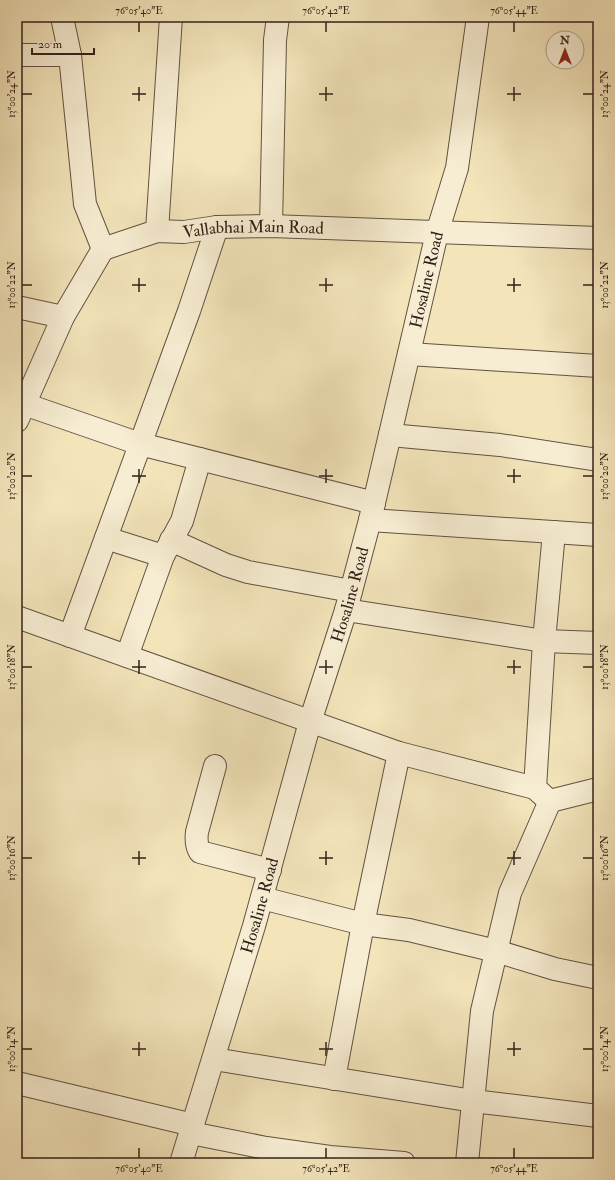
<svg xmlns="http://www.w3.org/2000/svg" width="615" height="1180" font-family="'IM FELL Double Pica',serif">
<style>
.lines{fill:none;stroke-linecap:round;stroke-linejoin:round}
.minor-casing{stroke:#625242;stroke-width:24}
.minor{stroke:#f7edd2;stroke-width:22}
.ticks{fill:none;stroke:#32211a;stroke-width:1.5}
.labels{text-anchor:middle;stroke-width:3;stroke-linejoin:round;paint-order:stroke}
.street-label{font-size:17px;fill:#32211a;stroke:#f7edd2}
.neatline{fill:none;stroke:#32211a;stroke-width:1.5}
.ticks-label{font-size:10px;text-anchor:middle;fill:#32211a}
</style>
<rect width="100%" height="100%" fill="#f3e4ba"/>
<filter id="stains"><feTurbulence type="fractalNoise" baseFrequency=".005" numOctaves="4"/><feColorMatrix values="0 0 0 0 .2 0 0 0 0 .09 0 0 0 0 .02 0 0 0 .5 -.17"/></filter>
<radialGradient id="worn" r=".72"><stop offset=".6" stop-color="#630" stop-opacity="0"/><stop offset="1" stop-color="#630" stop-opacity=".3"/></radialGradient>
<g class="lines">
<defs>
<g id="minor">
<polyline points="62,17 70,55 85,204 103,249"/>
<polyline points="17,55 70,55"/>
<polyline points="271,226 275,40 278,17"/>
<polyline points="157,231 171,17"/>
<polyline points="17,307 63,317"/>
<polyline points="409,354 598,366"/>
<polyline points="24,404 140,444 374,503"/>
<path id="s1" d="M17,421L63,317L103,249L157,231L184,232L217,227L271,226L598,238"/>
<polyline points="390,435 500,445 598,460"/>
<polyline points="370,520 598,535"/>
<polyline points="554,532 544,641 598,643"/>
<polyline points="106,538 163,556"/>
<polyline points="171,540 226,565 248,572 351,591"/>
<polyline points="346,610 544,641 535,788 546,798"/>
<polyline points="17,617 399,753 535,788"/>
<polyline points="70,636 189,311 217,227"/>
<polyline points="127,656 163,556 182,521 200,459"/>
<path d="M215,766L197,832C196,840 196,846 200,852L270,870"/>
<polyline points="262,898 363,924 409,930 496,951 555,969 598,978"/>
<polyline points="214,1059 473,1101 598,1116"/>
<polyline points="334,1079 363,924 399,753"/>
<polyline points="17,1083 193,1125"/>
<polyline points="191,1133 266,1148 330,1157 404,1163"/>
<path id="s2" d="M181,1163L254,926L310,722L346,610L370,520L437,233L457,168L478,17"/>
<polyline points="467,1163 482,1011 510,893 550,801 598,789"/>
</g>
</defs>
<use href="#minor" class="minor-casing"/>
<use href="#minor" class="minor"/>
</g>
<path class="ticks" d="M139,22V32M326,22V32M514,22V32M139,87V101M326,87V101M514,87V101M22,94H32M132,94H146M319,94H333M507,94H521M583,94H593M139,278V292M326,278V292M514,278V292M22,285H32M132,285H146M319,285H333M507,285H521M583,285H593M139,469V483M326,469V483M514,469V483M22,476H32M132,476H146M319,476H333M507,476H521M583,476H593M139,660V674M326,660V674M514,660V674M22,667H32M132,667H146M319,667H333M507,667H521M583,667H593M139,851V865M326,851V865M514,851V865M22,858H32M132,858H146M319,858H333M507,858H521M583,858H593M139,1042V1056M326,1042V1056M514,1042V1056M22,1049H32M132,1049H146M319,1049H333M507,1049H521M583,1049H593M139,1148V1158M326,1148V1158M514,1148V1158"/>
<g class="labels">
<g class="street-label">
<text dy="6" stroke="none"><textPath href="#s1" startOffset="346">Vallabhai Main Road</textPath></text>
<text dy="6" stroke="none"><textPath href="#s2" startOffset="917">Hosaline Road</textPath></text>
<text dy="6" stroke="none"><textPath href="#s2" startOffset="593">Hosaline Road</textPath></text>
<text dy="6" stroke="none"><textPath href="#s2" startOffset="269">Hosaline Road</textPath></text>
</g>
</g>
<rect width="615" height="1180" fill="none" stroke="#f3e4ba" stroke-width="44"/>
<g transform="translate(565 50)"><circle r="19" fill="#f7edd2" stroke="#a89b88"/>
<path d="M0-3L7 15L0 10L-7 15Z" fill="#8f2418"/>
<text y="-6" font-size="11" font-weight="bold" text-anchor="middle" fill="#32211a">N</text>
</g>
<path d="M32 48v6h62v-6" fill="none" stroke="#32211a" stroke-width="2"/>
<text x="38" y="48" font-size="12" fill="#32211a" stroke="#f7edd2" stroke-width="3" paint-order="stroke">20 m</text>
<rect x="22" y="22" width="571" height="1136" class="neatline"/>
<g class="ticks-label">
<text x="139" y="14">76°05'40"E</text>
<text x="326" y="14">76°05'42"E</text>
<text x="514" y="14">76°05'44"E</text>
<text transform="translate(11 94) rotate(-90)" y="4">13°00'24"N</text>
<text transform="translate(604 94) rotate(-90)" y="4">13°00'24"N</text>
<text transform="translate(11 285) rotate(-90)" y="4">13°00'22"N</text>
<text transform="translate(604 285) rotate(-90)" y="4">13°00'22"N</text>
<text transform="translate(11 476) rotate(-90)" y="4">13°00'20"N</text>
<text transform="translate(604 476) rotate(-90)" y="4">13°00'20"N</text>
<text transform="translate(11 667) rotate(-90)" y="4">13°00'18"N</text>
<text transform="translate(604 667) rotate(-90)" y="4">13°00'18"N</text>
<text transform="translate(11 858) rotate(-90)" y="4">13°00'16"N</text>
<text transform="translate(604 858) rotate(-90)" y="4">13°00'16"N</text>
<text transform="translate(11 1049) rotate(-90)" y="4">13°00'14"N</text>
<text transform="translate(604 1049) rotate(-90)" y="4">13°00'14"N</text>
<text x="139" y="1172">76°05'40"E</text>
<text x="326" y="1172">76°05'42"E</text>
<text x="514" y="1172">76°05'44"E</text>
</g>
<rect width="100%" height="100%" filter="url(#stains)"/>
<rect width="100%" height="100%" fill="url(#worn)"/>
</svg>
